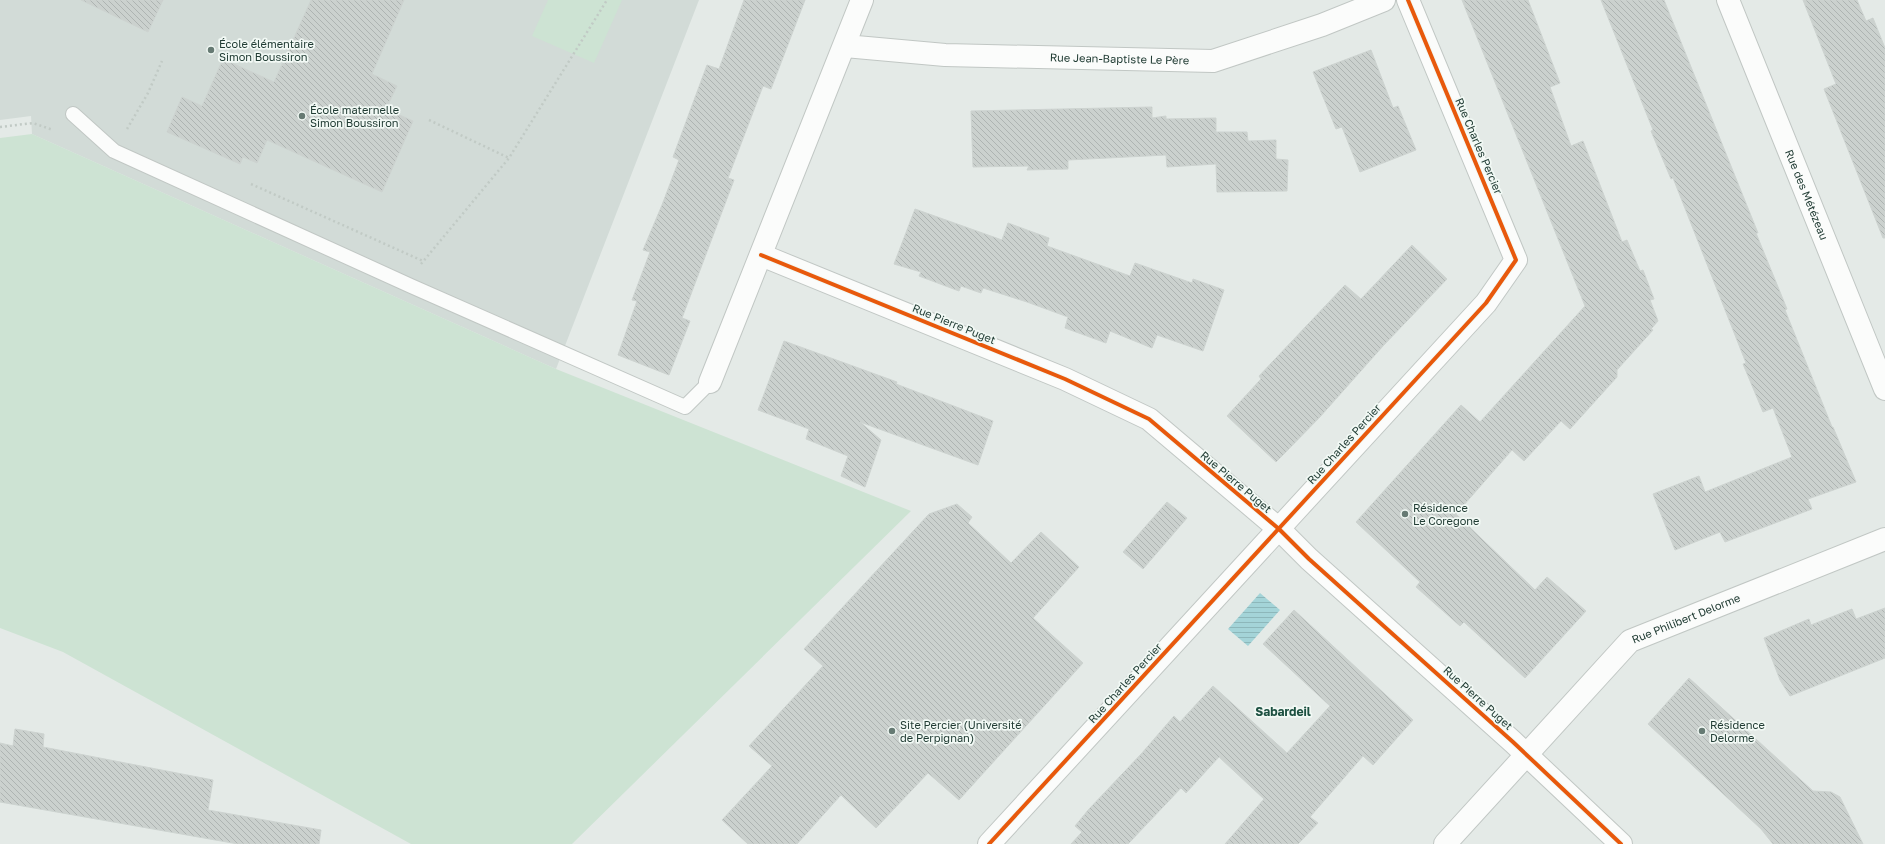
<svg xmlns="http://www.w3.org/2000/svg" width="1885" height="844" font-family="'Golos Text',sans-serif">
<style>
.built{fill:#d2dbd7}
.garden{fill:#cde3d3}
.water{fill:url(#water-rules)}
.building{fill:url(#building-back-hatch);stroke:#cdd3d0}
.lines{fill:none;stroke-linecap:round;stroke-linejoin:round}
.service-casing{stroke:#c1c7c4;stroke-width:16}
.minor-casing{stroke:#c1c7c4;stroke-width:24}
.path{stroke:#c1cac5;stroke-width:2.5;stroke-dasharray:2 3;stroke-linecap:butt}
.service{stroke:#fbfcfb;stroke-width:14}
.minor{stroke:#fbfcfb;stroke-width:22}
.cycleway-casing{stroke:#f2f9f5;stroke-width:6}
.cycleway{stroke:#e8590c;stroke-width:4}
.poi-dot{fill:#667a73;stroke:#f2f9f5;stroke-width:1.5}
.labels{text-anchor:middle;stroke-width:3.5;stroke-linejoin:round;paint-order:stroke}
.poi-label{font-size:11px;fill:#223d35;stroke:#f2f9f5;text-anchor:start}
.street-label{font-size:11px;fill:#223d35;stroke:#f2f9f5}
.neighbourhood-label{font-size:12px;font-weight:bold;fill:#1d5041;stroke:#f2f9f5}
</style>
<defs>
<pattern id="water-rules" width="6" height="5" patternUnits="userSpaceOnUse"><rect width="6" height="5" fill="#a4d4d8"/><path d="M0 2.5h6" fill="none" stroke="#8db7ba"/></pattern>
<pattern id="building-back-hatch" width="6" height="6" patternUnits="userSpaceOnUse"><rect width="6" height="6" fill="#cbd1ce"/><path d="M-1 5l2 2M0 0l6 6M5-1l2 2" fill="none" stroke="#aeb4b2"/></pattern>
</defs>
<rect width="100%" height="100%" fill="#e4eae7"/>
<polygon class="built" points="0,0 699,0 556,369 32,134 31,116 0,120"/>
<g class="garden">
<polygon points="548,0 622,0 594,63 532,36"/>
<polygon points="32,134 556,369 911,511 572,844 411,844 63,652 0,628 0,138"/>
</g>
<polygon class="water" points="1260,593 1280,610 1248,646 1228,629"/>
<g class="building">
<polygon points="81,0 163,0 148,32"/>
<polygon points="311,0 404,0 372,74 397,86 386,109 413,121 382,192 267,140 257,163 243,157 240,164 167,132 182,97 202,106 223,59 274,82"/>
<polygon points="744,0 805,0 771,89 763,86 728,178 734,180 682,318 690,321 669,375 618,355 637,301 632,300 650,252 643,250 662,205 679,160 673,157 707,65 719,69"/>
<polygon points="1462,0 1528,0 1560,83 1550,87 1571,146 1583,141 1622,242 1627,240 1640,271 1643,270 1654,299 1650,300 1658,321 1651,329 1653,330 1617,370 1617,377 1570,429 1561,421 1524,461 1512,450 1456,514 1535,590 1547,577 1586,611 1525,678 1464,622 1460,626 1416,587 1420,582 1356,522 1461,405 1480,422 1585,306"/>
<polygon points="1601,0 1664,0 1758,233 1756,233 1787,309 1785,310 1832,427 1833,427 1856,482 1808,499 1812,509 1725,542 1720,532 1675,550 1653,494 1699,476 1705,492 1792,457 1773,408 1763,412 1743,364 1746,363 1673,178 1671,179 1651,131 1653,130"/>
<polygon points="1803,0 1857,0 1866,21 1873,18 1885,48 1885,238 1883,238 1824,89 1836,84"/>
<polygon points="1371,50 1393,108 1398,106 1416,150 1360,172 1342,127 1336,129 1313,72"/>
<polygon points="1152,107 1152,118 1166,116 1166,119 1216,118 1216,132 1247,132 1248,141 1276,140 1276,159 1288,160 1287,191 1217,192 1216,164 1167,167 1166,155 1068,160 1068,169 1027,170 1029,166 973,167 971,111"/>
<polygon points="915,209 1002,240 1008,223 1049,238 1047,246 1130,276 1135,263 1192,283 1193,279 1224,290 1203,351 1157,335 1152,348 1110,331 1106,343 1065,328 1068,317 1027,302 983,288 981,293 961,286 959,291 919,276 921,272 894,264"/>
<polygon points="1412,245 1447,279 1383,346 1319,418 1276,462 1227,416 1261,379 1259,376 1345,285 1361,299"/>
<polygon points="784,341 897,382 896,384 993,421 978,465 860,422 881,440 865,487 841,476 848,456 806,439 809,429 758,410"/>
<polygon points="1167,502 1187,518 1143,569 1123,552"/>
<polygon points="957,504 972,517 968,523 1011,563 1041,532 1079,567 1033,618 1083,663 959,800 928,773 876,828 841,795 797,844 748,844 722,820 772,766 749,746 823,666 804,649 929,514"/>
<polygon points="1885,608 1885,658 1790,696 1780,680 1764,638 1809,619 1811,625 1852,609 1856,619"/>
<polygon points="1294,610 1413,720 1373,765 1363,756 1310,817 1318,823 1298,844 1225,844 1264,799 1219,757 1186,793 1181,788 1128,844 1071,844 1082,832 1075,826 1089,809 1142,753 1174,716 1180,722 1213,686 1287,753 1330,706 1263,644"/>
<polygon points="1689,678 1813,791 1831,792 1840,797 1863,844 1773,844 1761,829 1648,724"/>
<polygon points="15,729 44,734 43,747 213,780 208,810 321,830 319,844 238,844 0,802 0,743 13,746"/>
</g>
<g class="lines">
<defs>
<polyline id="service" points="73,114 114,151 411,286 685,407 710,382"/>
<g id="minor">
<path id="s1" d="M1728,0L1885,389"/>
<path id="s2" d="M845,46L945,55L1213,61L1322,25L1384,0"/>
<polyline points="761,255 1065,379 1149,419 1279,529 1309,559 1513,742 1621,844"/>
<polyline points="710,382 862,0"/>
<polyline points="989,844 1486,303 1516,260 1408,0"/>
<path id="s3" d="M1445,844L1630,641L1885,539"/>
</g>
</defs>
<use href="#service" class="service-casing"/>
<use href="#minor" class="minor-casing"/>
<g class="path">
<polyline points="429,120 509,158"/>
<polyline points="0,127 33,123 53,130"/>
<polyline points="127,129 148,93 162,61"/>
<polyline points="251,184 423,261"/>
<polyline points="421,264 509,158 607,0"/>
</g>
<use href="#service" class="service"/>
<use href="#minor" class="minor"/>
<defs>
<g id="cycleway">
<polyline points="761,255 1065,379 1149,419 1279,529 1309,559 1513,742 1621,844"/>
<polyline points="989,844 1486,303 1516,260 1408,0"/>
</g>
</defs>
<use href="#cycleway" class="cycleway-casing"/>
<use href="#cycleway" class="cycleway"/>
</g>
<g class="poi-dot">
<circle cx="211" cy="50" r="4"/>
<circle cx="302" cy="116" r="4"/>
<circle cx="1405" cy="514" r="4"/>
<circle cx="892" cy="731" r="4"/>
<circle cx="1702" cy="731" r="4"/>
</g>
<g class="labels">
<g class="poi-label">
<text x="219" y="48">École élémentaire<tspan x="219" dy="13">Simon Boussiron</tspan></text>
<text x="310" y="114">École maternelle<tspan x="310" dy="13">Simon Boussiron</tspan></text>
<text x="1413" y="512">Résidence<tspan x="1413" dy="13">Le Coregone</tspan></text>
<text x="900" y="729">Site Percier (Université<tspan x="900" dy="13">de Perpignan)</tspan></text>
<text x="1710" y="729">Résidence<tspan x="1710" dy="13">Delorme</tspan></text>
</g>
<g class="street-label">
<text dy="4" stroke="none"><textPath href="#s2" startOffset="275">Rue Jean-Baptiste Le Père</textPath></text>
<text transform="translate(1479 146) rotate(67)" y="4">Rue Charles Percier</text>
<text dy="4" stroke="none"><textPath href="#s1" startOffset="210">Rue des Métézeau</textPath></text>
<text transform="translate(954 324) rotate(22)" y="4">Rue Pierre Puget</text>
<text transform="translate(1344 444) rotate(-48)" y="4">Rue Charles Percier</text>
<text transform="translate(1236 482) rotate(40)" y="4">Rue Pierre Puget</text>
<text dy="4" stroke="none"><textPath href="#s3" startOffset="335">Rue Philibert Delorme</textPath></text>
<text transform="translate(1125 683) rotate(-48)" y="4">Rue Charles Percier</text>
<text transform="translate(1478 698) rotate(42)" y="4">Rue Pierre Puget</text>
</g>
<g class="neighbourhood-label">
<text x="1283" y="716">Sabardeil</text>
</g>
</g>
</svg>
